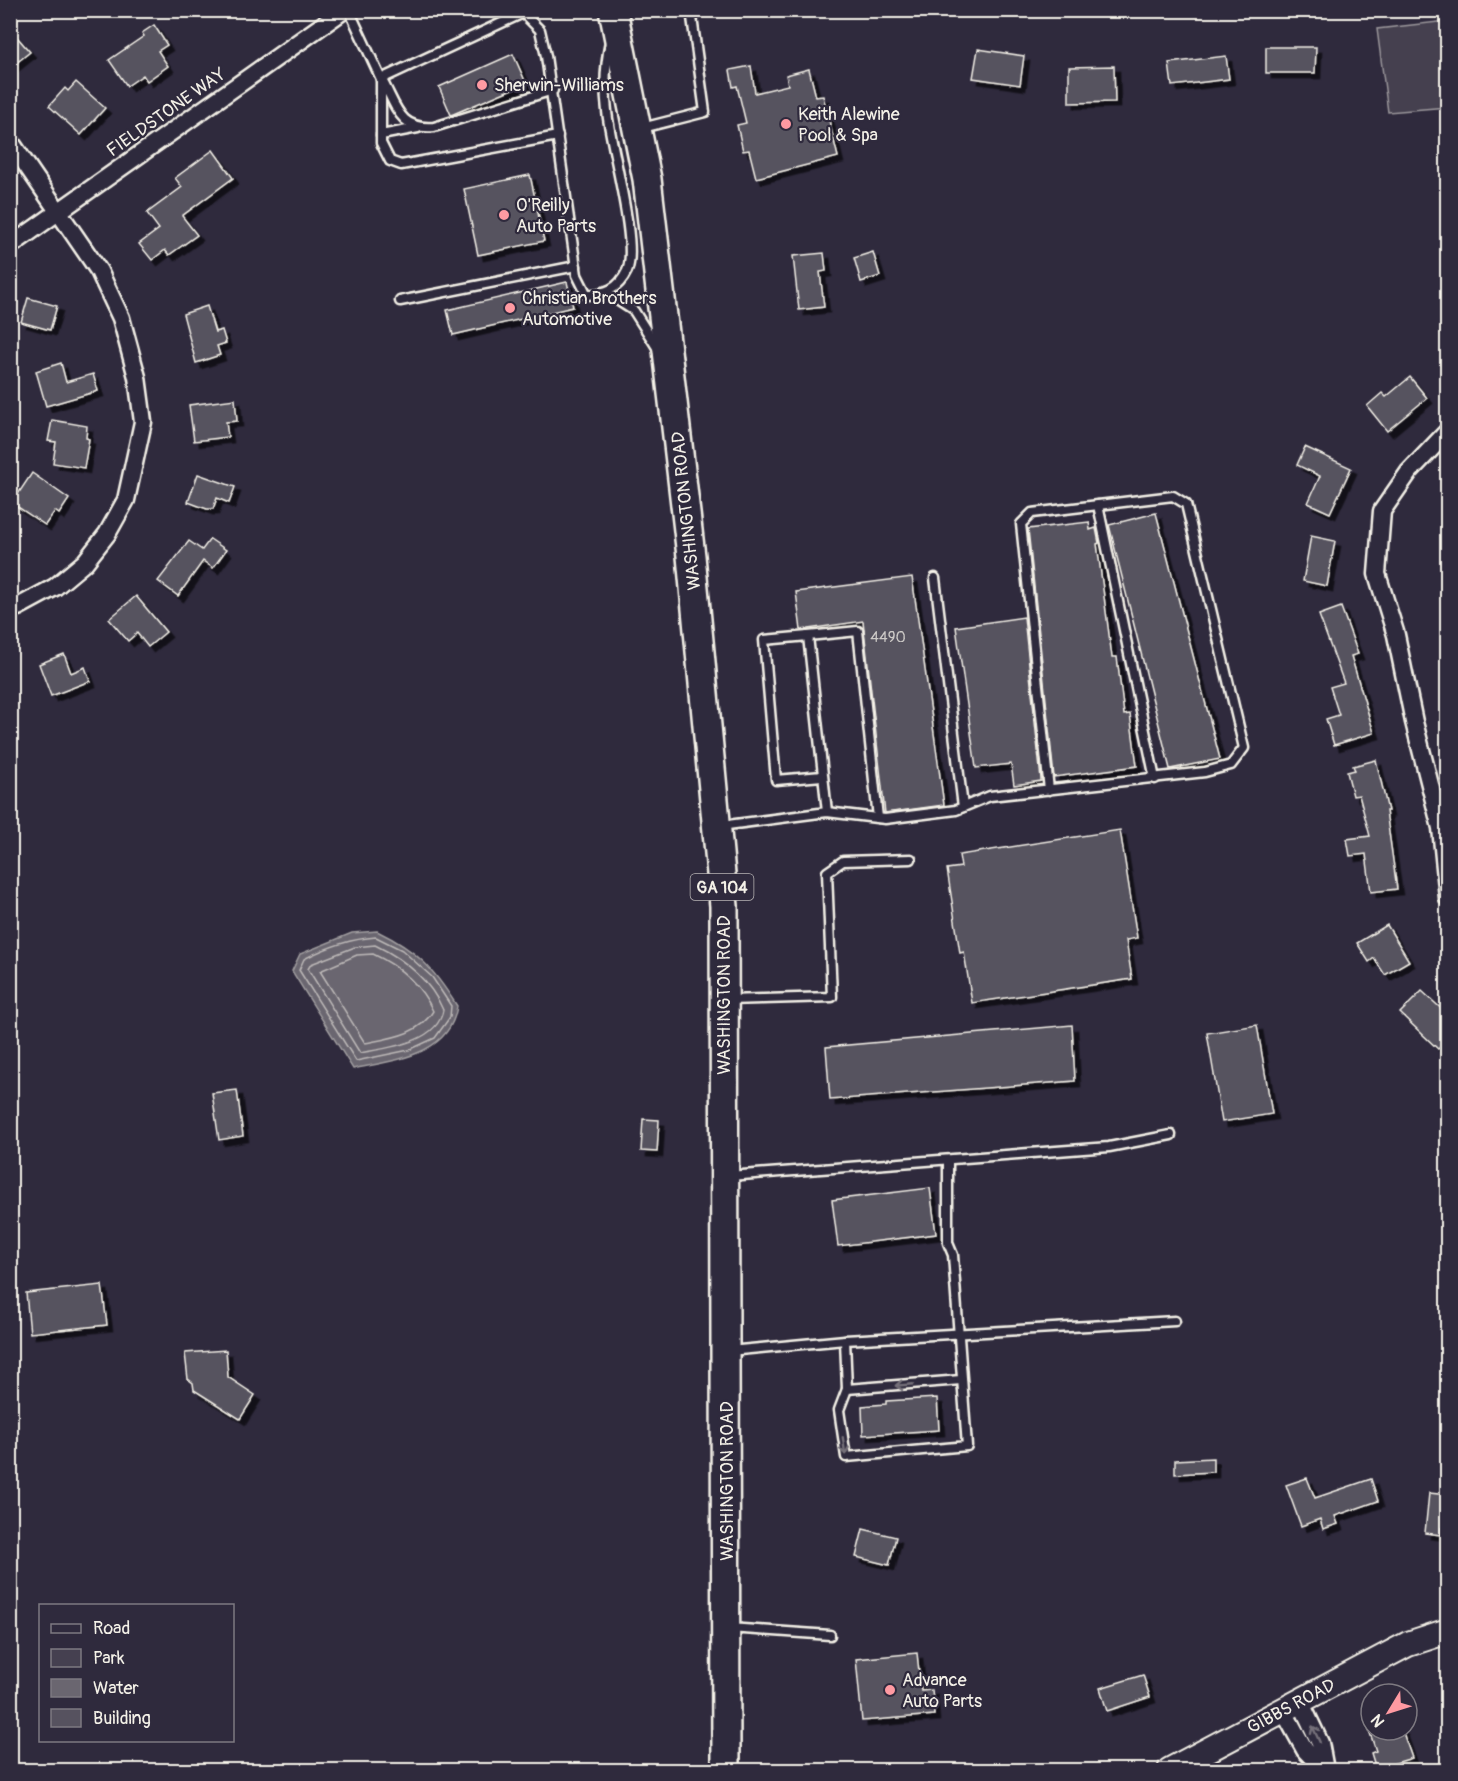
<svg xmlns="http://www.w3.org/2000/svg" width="1458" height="1781" font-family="Pangolin,sans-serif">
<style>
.green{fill:#454050;stroke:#9c989c;stroke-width:1.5}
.water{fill:#6a6670;stroke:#a19ea0;stroke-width:1.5}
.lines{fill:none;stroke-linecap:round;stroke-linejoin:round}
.shore{stroke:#bdb9b8;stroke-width:1.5}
.building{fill:#56525f;stroke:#f4f1e8;stroke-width:1.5;filter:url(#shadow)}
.lane-casing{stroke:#f4f1e8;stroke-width:13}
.street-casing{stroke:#f4f1e8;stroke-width:21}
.secondary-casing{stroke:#f4f1e8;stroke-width:28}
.primary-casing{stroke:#f4f1e8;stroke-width:32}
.lane{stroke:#2f2a3d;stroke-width:8}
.street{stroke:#2f2a3d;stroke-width:16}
.secondary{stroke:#2f2a3d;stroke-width:24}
.primary{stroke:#2f2a3d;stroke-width:27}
.oneway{stroke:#747079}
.poi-dot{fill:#ff9aa2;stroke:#2f2a3d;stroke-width:2}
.labels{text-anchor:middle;stroke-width:4.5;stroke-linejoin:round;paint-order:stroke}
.number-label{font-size:15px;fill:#ccc9c6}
.shield{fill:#2f2a3d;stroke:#b9b5b5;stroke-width:1.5}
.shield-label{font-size:16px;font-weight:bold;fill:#f4f1e8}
.poi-label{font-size:18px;fill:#f4f1e8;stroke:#2f2a3d;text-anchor:start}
.street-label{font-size:18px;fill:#f4f1e8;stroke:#2f2a3d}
</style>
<defs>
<filter id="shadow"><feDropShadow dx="5.5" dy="5.5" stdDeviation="0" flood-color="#0009"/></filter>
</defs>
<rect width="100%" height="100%" fill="#2f2a3d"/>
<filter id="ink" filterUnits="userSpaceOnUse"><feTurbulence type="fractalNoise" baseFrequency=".0167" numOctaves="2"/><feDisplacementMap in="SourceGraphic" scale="12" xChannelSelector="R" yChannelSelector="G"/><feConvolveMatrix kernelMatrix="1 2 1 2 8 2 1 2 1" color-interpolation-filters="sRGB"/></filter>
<g filter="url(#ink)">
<polygon class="green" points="1447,21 1447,107 1388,112 1377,29"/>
<path class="water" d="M377,931C418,951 433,968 457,1006C450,1056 394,1060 353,1069L292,971L300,954L352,933Z"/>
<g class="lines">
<g class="shore">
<path d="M376,937L402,950L432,977L451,1006L450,1017L435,1038L409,1050L356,1061L299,970L304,959C327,947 350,939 376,937Z"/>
<path d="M375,945C404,959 430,980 443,1010C438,1043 386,1048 360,1053L308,969L311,964L355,947Z"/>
<path d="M373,954C399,966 421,985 433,1011C419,1035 390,1038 365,1043L320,971L357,955Z"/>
</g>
</g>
<g class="building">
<polygon points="154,25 167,45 158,51 168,66 147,81 143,75 127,86 109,60 144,36 142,33"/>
<polygon points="10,29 30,52 10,68"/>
<polygon points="1266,47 1316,47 1315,73 1266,73"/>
<polygon points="978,49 1024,56 1020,85 973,78"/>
<polygon points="513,54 526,83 451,115 439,87"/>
<polygon points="1226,56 1229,79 1172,86 1169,63"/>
<polygon points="751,66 755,93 788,85 786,75 809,69 816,97 823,96 838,157 756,178 749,150 743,151 737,125 746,123 737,86 733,87 730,70"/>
<polygon points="1114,66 1115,102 1069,103 1069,67"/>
<polygon points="76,82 105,108 81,135 49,106 65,88 68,91"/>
<polygon points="213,150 233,178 182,216 197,235 169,255 165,250 152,260 139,244 159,229 147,213 182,187 175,178"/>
<polygon points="530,175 544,241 478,255 464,189"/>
<polygon points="873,252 880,276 861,282 854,258"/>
<polygon points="824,253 826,271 820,272 824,307 799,310 793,256"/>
<polygon points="567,282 573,307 453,335 447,310"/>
<polygon points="28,298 57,306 50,330 21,322"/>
<polygon points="207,306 215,332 222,330 226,343 217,346 220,355 196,363 183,314"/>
<polygon points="61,363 66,382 93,374 98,391 46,406 36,371"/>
<polygon points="1410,377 1427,398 1387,431 1367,406 1382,393 1386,397"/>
<polygon points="235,399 237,421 226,422 228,437 194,441 189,405"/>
<polygon points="52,420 87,426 86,438 89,439 84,468 53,463 56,442 48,441"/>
<polygon points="1305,447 1351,468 1330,513 1308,503 1320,476 1297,465"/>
<polygon points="32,473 69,499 59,514 55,511 45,525 12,503"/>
<polygon points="198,474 235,487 229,503 217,498 213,509 207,509 188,502"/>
<polygon points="1156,513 1220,759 1170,769 1109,525"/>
<polygon points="1089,522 1090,530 1096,528 1099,543 1097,544 1112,657 1117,657 1124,715 1130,714 1137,766 1054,777 1028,529"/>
<polygon points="1311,536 1335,541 1327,586 1303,581"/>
<polygon points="210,539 226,550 213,568 203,561 178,596 158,581 189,541 202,550"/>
<polygon points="912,577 944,805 885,813 863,621 801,630 796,592"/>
<polygon points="136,596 166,632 148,647 137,633 128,641 109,619"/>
<polygon points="1341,607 1358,654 1351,656 1374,733 1334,745 1326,719 1339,715 1330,687 1344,683 1319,615"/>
<polygon points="1024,617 1041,779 1041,781 1014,785 1011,764 976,768 956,627"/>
<polygon points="64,654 71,673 85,667 90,681 51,696 39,664"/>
<polygon points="1376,760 1388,811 1386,811 1397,889 1371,892 1366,854 1350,856 1347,839 1370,836 1359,795 1353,796 1347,772 1355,770 1353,766"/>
<polygon points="1120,830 1137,938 1126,940 1132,979 972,1003 964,952 960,953 947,869 961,867 959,855"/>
<polygon points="1387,925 1409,961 1385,975 1374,958 1369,962 1357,943"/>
<polygon points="1422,991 1448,1015 1448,1040 1438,1049 1400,1013"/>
<polygon points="1072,1025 1075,1081 830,1100 826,1047"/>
<polygon points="1257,1025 1272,1114 1222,1122 1207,1033"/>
<polygon points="237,1090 243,1136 219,1140 212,1093"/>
<polygon points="643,1119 659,1120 657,1152 641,1151"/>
<polygon points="930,1188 936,1234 838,1246 832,1200"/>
<polygon points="102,1285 107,1325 30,1333 26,1293"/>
<polygon points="226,1350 228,1377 255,1395 240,1419 194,1390 193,1383 188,1379 185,1353"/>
<polygon points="937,1398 939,1430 863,1435 862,1406 886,1404 886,1401"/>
<polygon points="1213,1458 1213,1472 1175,1474 1175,1460"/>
<polygon points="1307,1478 1315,1498 1371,1479 1378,1501 1335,1516 1338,1524 1323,1529 1320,1519 1301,1526 1286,1485"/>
<polygon points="1429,1493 1448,1495 1448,1528 1441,1528 1441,1535 1425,1533"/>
<polygon points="863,1529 896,1537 889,1565 856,1557"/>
<polygon points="917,1653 921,1691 932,1690 934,1715 862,1721 856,1659"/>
<polygon points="1143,1675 1150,1697 1107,1711 1100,1688"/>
<polygon points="1369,1730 1402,1730 1412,1758 1376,1769 1371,1753 1376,1751"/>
</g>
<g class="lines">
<defs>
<g id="lane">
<path d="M349,10L381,79L523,13L540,30L546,56L577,275L587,295C606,293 618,290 627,271C639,245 610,144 607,111C604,87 605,65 610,42"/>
<polyline points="381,79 381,143 390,161 401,165 558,136"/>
<path d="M383,82C397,108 400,130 434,127L553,90"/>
<polyline points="642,128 705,112 691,10"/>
<polyline points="381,135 418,128"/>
<polyline points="606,293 634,311 658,349"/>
<polyline points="400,301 576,266"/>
<polyline points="1098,505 1155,779"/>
<polyline points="935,578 963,807"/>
<polyline points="808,636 858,631 878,818"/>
<polyline points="822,776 776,780 764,640 808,636 827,812"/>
<polyline points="720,826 827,812 885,819 956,810 990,796 1205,772 1231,765 1244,748 1186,504 1173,496 1032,513 1021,524 1049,790"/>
<polyline points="728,1000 832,997 827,872 843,861 911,859"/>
<polyline points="729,1176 1109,1147 1171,1135"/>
<polyline points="845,1340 847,1389 839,1410 846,1457 967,1446 953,1255 948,1243 948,1160"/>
<polyline points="729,1351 845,1340 1175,1321"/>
<polyline points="847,1389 961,1380"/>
<polyline points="729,1628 830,1635"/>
</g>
<g id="street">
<polyline points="10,141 99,271 121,318 137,377 143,422 126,500 107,534 85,562 55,587 18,607 10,608"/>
<polyline points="10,246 344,10"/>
<polyline points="1448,431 1409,472 1382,511 1377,574 1396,635 1414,722 1441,828 1448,898"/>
<polyline points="1300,1701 1320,1743 1325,1770"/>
<polyline points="1283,1710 1305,1750 1324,1770"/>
</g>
<polyline id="secondary" points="1170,1770 1408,1644 1448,1631"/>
<polyline id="primary" points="613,10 647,179 691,556 724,906 726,1770"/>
</defs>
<use href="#lane" class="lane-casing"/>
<use href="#street" class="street-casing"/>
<use href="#secondary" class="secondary-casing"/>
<use href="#primary" class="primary-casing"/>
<use href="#lane" class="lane"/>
<use href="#street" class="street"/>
<use href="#secondary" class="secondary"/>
<use href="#primary" class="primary"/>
</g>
<defs><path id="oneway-shaft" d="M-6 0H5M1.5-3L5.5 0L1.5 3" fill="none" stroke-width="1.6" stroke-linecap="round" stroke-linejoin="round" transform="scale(1.5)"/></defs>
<g class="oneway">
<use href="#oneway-shaft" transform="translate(904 1385) rotate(175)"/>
<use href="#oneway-shaft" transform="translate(844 1446) rotate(82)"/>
<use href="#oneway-shaft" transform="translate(1316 1734) rotate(-115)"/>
</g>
</g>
<g class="poi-dot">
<circle cx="482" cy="85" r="6"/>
<circle cx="786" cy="124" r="6"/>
<circle cx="504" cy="215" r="6"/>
<circle cx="510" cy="308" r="6"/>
<circle cx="890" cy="1690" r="6"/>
</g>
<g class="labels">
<g class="number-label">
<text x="888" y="642">4490</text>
</g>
<rect class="shield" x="690.5" y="874" width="63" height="26" rx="4.5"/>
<g class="shield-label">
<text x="722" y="893">GA 104</text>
</g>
<g class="poi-label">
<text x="494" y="91">Sherwin-Williams</text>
<text x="798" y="120">Keith Alewine<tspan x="798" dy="21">Pool &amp; Spa</tspan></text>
<text x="516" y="211">O'Reilly<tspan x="516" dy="21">Auto Parts</tspan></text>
<text x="522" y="304">Christian Brothers<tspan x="522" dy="21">Automotive</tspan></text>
<text x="902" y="1686">Advance<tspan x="902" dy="21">Auto Parts</tspan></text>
</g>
<g class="street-label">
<text transform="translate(166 112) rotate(-35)" y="6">FIELDSTONE WAY</text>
<text transform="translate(686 511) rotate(-96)" y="6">WASHINGTON ROAD</text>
<text transform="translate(724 995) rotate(-90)" y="6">WASHINGTON ROAD</text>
<text transform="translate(727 1481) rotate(-90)" y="6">WASHINGTON ROAD</text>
<text transform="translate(1291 1706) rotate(-28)" y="6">GIBBS ROAD</text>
</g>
</g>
<rect width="1458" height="1781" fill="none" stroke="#2f2a3d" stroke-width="36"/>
<rect x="18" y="18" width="1422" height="1745" fill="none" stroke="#f4f1e8" stroke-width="2" filter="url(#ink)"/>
<rect x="39" y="1604" width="195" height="138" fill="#2f2a3d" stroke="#7e7a81" stroke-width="1.5"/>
<rect x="51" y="1624" width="30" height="9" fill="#2f2a3d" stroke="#7e7a81" stroke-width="1.5"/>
<text x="93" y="1634" font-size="18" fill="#f4f1e8">Road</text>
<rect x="51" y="1649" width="30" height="18" fill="#454050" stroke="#7e7a81" stroke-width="1.5"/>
<text x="93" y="1664" font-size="18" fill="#f4f1e8">Park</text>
<rect x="51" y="1679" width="30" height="18" fill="#6a6670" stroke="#7e7a81" stroke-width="1.5"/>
<text x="93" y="1694" font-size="18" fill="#f4f1e8">Water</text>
<rect x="51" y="1709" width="30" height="18" fill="#56525f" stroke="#7e7a81" stroke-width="1.5"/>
<text x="93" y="1724" font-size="18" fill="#f4f1e8">Building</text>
<g transform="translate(1389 1712) rotate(232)"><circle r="28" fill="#2f2a3d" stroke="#7e7a81" stroke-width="1.5"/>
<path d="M0-4.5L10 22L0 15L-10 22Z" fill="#ff9aa2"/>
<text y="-9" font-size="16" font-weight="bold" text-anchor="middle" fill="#f4f1e8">N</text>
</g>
</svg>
